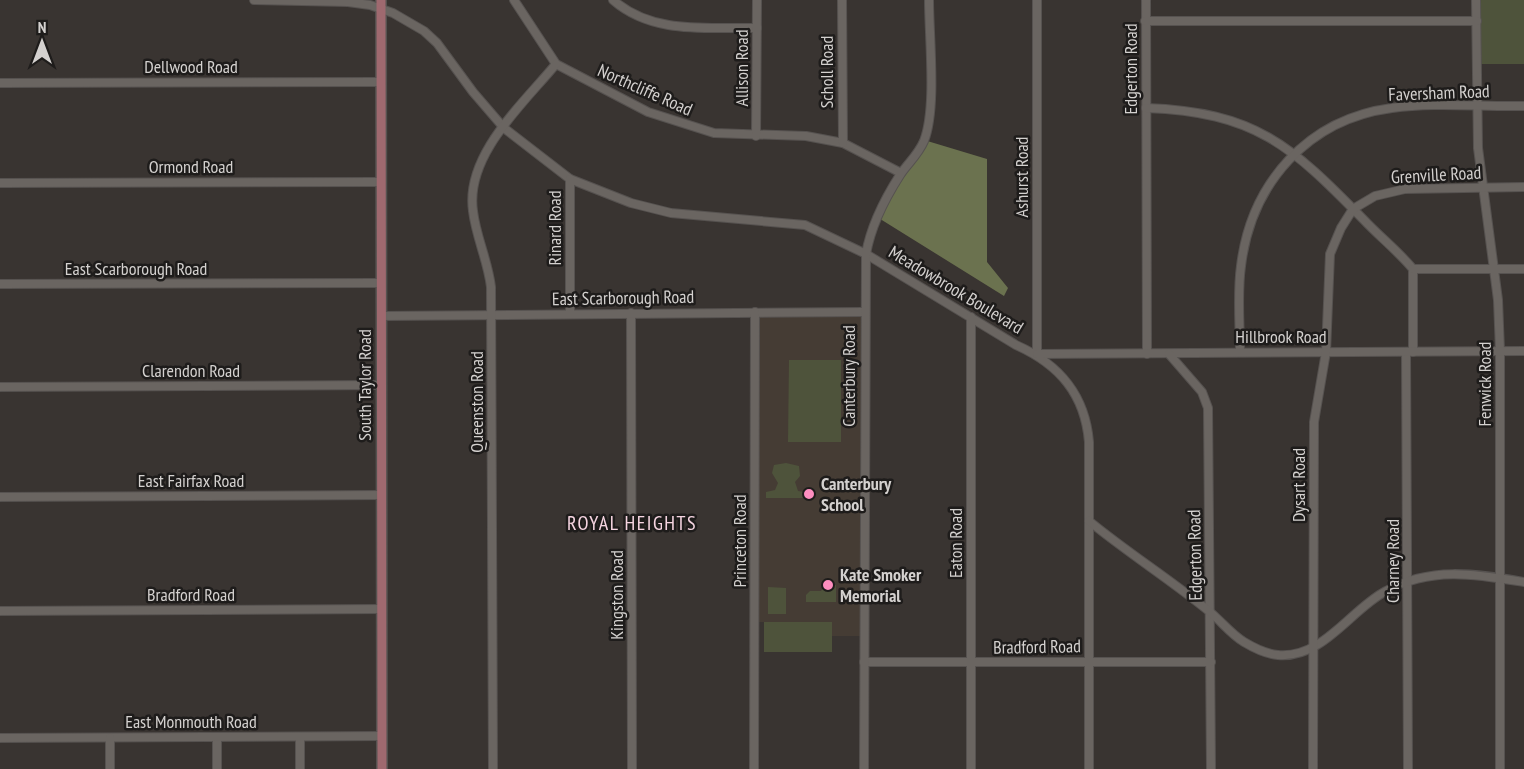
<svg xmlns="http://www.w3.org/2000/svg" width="1524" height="769" font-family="'PT Sans Narrow',sans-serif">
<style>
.built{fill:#453c34}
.green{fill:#4e533b}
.forest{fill:#6b724f}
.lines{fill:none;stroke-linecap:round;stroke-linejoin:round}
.minor-casing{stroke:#565250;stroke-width:10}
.major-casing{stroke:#565250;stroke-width:12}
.minor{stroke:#6a6561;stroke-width:8}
.major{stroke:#9f696f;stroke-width:9}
.poi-dot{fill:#fd8ebf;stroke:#1e1c1b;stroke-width:2}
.labels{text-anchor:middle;stroke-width:5;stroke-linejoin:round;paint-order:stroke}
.street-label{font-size:18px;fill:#d4d1cf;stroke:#1e1c1b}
.poi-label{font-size:18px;font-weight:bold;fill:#d4d1cf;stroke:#1e1c1b;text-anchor:start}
.neighbourhood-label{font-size:20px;letter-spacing:1.5px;fill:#f6d5e1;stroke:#1e1c1b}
</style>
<rect width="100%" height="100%" fill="#393431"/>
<polygon class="built" points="755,312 864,312 863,636 832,636 832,622 754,622"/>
<g class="green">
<rect x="1479" y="0" width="45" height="64"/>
<polygon points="789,360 841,360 841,442 788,442"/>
<polygon points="786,463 799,466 800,476 795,482 798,491 804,492 804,498 766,498 766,492 775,490 778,483 772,473 774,465"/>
<polygon points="825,585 836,585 836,602 806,602 806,595 810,591 821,591"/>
<polygon points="768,587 786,588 786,614 768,614"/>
<rect x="764" y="622" width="68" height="30"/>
</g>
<polygon class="forest" points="924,140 987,159 987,262 1008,288 1004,296 877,217"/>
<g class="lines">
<defs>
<g id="minor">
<path d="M254,0L348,2L370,5L393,13L424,31L437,43L473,92L504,128L570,179L631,203L671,213L805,225L866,254L1016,345C1059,364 1085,394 1089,442V769"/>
<polyline points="514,0 556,64 648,112 714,133 806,136 843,143 901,173"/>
<path d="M613,0C653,35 707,27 757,28"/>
<polyline points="842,0 843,143"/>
<polyline points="1037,0 1037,354"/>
<polyline points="1146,0 1147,354"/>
<polyline points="1476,0 1478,148 1498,300 1500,351 1500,769"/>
<polyline points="1145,21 1477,21"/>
<polyline points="0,83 381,82"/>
<path d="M1146,108C1255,112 1291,145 1364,220C1380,237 1398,251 1413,269V352"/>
<polyline points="756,136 757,0"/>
<polyline points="0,183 381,182"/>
<polyline points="1413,269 1524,269"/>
<polyline points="0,284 381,283"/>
<polyline points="631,313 632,769"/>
<polyline points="570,314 570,179"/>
<polyline points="381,316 864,312"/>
<path d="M1240,352C1240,324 1237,294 1241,266C1251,183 1308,119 1392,108C1435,102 1481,107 1524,106"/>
<polyline points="1406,352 1408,769"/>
<polyline points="1037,354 1524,351"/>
<polyline points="1169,354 1202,392 1208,408 1211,769"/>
<polyline points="0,387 381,385"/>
<polyline points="0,497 382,495"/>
<path d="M1089,521C1128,553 1171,580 1210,612C1222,622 1231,634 1244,642C1254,648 1267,654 1278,655C1323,659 1351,609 1386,591C1431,566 1476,574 1524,582"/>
<polyline points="0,611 382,609"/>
<polyline points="864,662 1211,662"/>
<polyline points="217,737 217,769"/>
<polyline points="300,737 300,769"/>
<polyline points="0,738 382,736"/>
<polyline points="110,738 110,769"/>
<path d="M493,769L491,287C488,261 476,237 473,211C465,155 523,104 556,64"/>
<polyline points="754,769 755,312"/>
<path d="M864,769L866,254C871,225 884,200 900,175C908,163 918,155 924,141C937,108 929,38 929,0"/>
<polyline points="971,769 971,317"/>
<polyline points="1313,769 1314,422 1326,352 1330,254 1341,228 1353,209 1375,196 1405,189 1524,187"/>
</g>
<polyline id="major" points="381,0 382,769"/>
</defs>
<use href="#minor" class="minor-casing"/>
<use href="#major" class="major-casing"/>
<use href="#minor" class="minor"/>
<use href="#major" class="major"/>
</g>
<g class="poi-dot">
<circle cx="809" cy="494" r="6"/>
<circle cx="828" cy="585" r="6"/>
</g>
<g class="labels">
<g class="street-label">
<text x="191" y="73">Dellwood Road</text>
<text transform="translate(742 68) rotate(-90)" y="6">Allison Road</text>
<text transform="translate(1131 69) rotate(-90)" y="6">Edgerton Road</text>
<text transform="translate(827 72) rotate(-90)" y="6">Scholl Road</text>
<text transform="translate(645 90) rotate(24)" y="6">Northcliffe Road</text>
<text transform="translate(1439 93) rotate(-2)" y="6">Faversham Road</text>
<text x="191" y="173">Ormond Road</text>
<text transform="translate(1436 175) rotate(-3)" y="6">Grenville Road</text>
<text transform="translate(1022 177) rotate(-90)" y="6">Ashurst Road</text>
<text transform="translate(555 228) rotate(-90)" y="6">Rinard Road</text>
<text x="136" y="275">East Scarborough Road</text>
<text transform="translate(956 290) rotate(31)" y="6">Meadowbrook Boulevard</text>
<text transform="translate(623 298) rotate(-1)" y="6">East Scarborough Road</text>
<text x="1281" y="343">Hillbrook Road</text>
<text x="191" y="377">Clarendon Road</text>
<text transform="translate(849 376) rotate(-90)" y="6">Canterbury Road</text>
<text transform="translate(1485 384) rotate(-90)" y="6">Fenwick Road</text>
<text transform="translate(365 385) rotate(-90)" y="6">South Taylor Road</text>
<text transform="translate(477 402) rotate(-90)" y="6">Queenston Road</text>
<text x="191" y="487">East Fairfax Road</text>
<text transform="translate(1299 485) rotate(-90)" y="6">Dysart Road</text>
<text transform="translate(740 541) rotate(-90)" y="6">Princeton Road</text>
<text transform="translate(956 543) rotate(-90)" y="6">Eaton Road</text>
<text transform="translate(1195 555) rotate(-91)" y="6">Edgerton Road</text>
<text transform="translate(1393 561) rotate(-90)" y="6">Charney Road</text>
<text x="191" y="601">Bradford Road</text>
<text transform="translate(617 595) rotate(-90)" y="6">Kingston Road</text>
<text transform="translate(1037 647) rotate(-1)" y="6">Bradford Road</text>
<text x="191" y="728">East Monmouth Road</text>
</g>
<g class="poi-label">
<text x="821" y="490">Canterbury<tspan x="821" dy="21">School</tspan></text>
<text x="840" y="581">Kate Smoker<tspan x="840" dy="21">Memorial</tspan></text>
</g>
<g class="neighbourhood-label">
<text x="632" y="530">ROYAL HEIGHTS</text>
</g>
</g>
<g transform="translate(42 42)" stroke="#1e1c1b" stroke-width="4.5" paint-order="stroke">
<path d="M0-4.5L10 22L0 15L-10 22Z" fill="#d4d1cf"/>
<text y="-9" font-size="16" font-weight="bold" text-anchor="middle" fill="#d4d1cf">N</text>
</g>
</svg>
